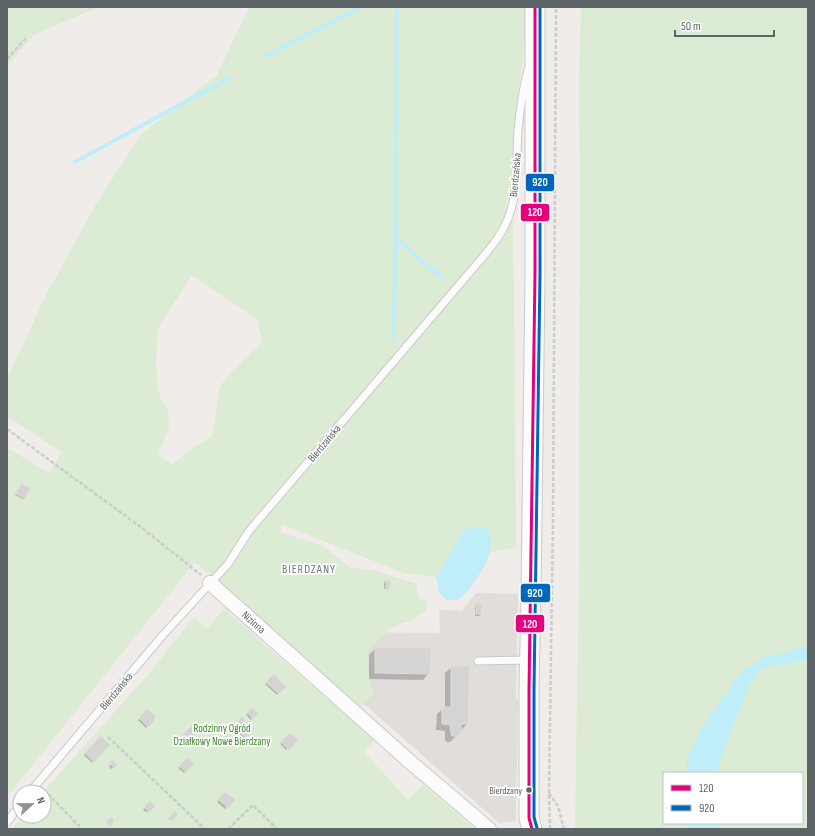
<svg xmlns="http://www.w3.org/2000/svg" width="815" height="836" font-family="'Sofia Sans Condensed',sans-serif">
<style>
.industrial{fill:#e0dddb}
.green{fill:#dcebd4;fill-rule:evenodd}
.water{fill:#bfedf8}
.shadow{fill:#0003}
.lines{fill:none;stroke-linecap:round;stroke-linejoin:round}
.stream{stroke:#bfedf8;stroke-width:4}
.building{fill:#d6d4d3;stroke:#dedcd8}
.lane-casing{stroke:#c9cac9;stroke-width:9}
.street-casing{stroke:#c9cac9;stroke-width:16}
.secondary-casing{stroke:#cacbca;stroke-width:21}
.path{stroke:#c8ceca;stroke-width:2.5;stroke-dasharray:4 2;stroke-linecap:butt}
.lane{stroke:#fdfcfc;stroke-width:7}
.street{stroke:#fdfcfc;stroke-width:14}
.secondary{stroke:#fdfcfc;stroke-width:19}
.bus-1-casing{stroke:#fff;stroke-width:6}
.bus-2-casing{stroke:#fff;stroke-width:6}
.bus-1{stroke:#e5007d;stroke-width:3}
.bus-2{stroke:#0065bd;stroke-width:3}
.bus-dot{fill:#5e6568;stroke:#fff;stroke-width:1.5}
.labels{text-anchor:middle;stroke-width:3.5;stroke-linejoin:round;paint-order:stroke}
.bus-label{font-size:10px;fill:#5e6568;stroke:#fff;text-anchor:end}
.street-label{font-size:11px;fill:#5e6568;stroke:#fff}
.park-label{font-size:11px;fill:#418530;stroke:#fff}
.neighbourhood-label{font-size:12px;letter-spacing:1px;fill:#6f777a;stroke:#fff}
.line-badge{stroke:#fff;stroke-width:1.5}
.badge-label{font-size:11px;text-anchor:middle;font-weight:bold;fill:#fff}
</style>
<rect width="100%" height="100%" fill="#efece9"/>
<polygon class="industrial" points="476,593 518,594 516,697 518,701 516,821 499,823 344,686 367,632 440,633 439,610 462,611"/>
<g class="green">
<polygon points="7,7 98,7 34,35 7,66"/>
<path d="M249,7H528V17L519,87L512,172L505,210L513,213L516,547L490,552L491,540L477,526L464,530L436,577L404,573L281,524V533L322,545L351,568L374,570L417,584L418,598L427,602L425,612L410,621L395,626L369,648L368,666L370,682L374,694L358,709L234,595L195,562L7,797V448L49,473L62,452L7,416V379L46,295L95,206L141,134L217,75ZM192,275L257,319L262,342L233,370L220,386L212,436L187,452L173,465L157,454L169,428L168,410L160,397L158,390L156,362L158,328Z"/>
<path d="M581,7H808V829H575L579,569L580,180L579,87ZM664,773H802V823H664Z"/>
<polygon points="224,609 374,740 364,752 408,800 423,785 475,829 12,829 22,816 44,816 44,792 43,792 147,676 194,617 207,629"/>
</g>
<g class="water">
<polygon points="477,526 486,527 491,540 490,552 485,566 467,592 457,600 447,600 439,593 436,577 464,530"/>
<polygon points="808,645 808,660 762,668 750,683 718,765 717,773 686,773 687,758 702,727 741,672 764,657 788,652"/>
<polygon points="687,823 718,823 719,829 688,829"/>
</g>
<g class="shadow">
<polygon points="21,485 25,498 23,499 15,495"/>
<polygon points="386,581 389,588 387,589 384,589 384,582"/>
<polygon points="477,604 481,614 479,616 475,616 475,606"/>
<polygon points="375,649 429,673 423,680 369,679 369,655"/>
<polygon points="452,667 467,724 461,730 460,730 457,735 450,742 447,742 445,740 445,731 436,730 437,714 443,708 445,708 445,673"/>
<polygon points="274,676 285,687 277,695 265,684"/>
<polygon points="252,709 256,714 251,720 246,715"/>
<polygon points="147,710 152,721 146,728 138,720"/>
<polygon points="242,719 253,729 244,739 233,728"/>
<polygon points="192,727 196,732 185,743 181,738"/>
<polygon points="290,734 296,740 286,750 280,744"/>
<polygon points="101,738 109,745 92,763 84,755"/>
<polygon points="187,759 193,764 184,773 178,768"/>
<polygon points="113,761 116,765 111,769 109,766"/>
<polygon points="225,793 233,800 225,809 217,802"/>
<polygon points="150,802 154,806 148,812 147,811 146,812 143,810"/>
<polygon points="34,816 41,816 33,824 30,820"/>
</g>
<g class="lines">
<g class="stream">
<polyline points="268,55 361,7"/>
<polyline points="75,162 229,78"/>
<polyline points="395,238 441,277"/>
<polyline points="394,339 396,145 397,7"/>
</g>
</g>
<g class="building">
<polygon points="21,484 30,488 25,498 16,494"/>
<rect x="386" y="580" width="4" height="8"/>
<rect x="476" y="603" width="6" height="11"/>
<polygon points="375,648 431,648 430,674 375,673"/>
<polygon points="451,666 469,666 468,724 461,724 461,732 458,736 452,736 451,734 450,725 442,724 442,707 451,707"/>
<polygon points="274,674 286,687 279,694 266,682"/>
<polygon points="252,708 258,714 253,719 247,712"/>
<polygon points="147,709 155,716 154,718 155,719 153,721 154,721 148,727 139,718"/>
<polygon points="242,717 254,729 246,738 234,726"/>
<polygon points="192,726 198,732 188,742 181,736"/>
<polygon points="290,733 298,740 289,750 281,742"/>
<polygon points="101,736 110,745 94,762 85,753"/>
<polygon points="187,758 194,764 186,772 179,766"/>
<polygon points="113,760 117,765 114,768 109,763"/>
<polygon points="225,792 235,800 228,808 218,799"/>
<polygon points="150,801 155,806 151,811 150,810 149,811 144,807"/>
<polygon points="175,811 178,814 172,821 168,819"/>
<polygon points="32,816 42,816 43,817 36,823 31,818"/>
<polygon points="111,817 114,821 110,826 106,822"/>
</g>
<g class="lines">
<defs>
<g id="lane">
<polyline points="478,661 528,660"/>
<path d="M30,792L163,635L228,564L249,531L476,265C487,252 499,239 506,223C519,197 516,158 518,130C520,109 523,89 528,70"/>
<polyline points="7,822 20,805"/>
</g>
<polyline id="street" points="210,583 409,761 489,829"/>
<polyline id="secondary" points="532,829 529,818 529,690 531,597 535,274 535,7"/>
</defs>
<use href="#lane" class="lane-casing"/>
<use href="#street" class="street-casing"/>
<use href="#secondary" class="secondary-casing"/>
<g class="path">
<polyline points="7,59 27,37"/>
<polyline points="7,429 142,528 201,575"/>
<polyline points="108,737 205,829"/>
<polyline points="549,793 558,806 564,829"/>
<polyline points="48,794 82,829"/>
<polyline points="228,829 253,805 277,829"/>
<polyline points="550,829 549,792 553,517 556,7"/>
</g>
<use href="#lane" class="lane"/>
<use href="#street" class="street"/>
<use href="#secondary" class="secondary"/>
<defs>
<polyline id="bus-1" points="532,829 529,818 529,690 535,274 535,7"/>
<polyline id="bus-2" points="537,828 534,817 534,690 540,274 540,7"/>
</defs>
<use href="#bus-1" class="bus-1-casing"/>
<use href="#bus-2" class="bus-2-casing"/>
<use href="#bus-1" class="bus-1"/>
<use href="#bus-2" class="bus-2"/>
</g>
<circle class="bus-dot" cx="529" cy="790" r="3.5"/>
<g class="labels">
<g class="bus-label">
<text x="522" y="794">Bierdzany</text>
</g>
<g class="street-label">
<text transform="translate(515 175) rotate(-85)" y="4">Bierdzańska</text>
<text transform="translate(324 443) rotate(-50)" y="4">Bierdzańska</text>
<text transform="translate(254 622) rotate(42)" y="4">Nizinna</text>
<text transform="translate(116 691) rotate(-50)" y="4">Bierdzańska</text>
</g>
<g class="park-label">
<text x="222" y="732">Rodzinny Ogród<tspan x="222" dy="13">Działkowy Nowe Bierdzany</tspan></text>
</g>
<g class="neighbourhood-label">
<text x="309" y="573">BIERDZANY</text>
</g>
</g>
<g class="line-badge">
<rect x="525" y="173" width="30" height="19" rx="4" fill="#0065bd"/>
<rect x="520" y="203" width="30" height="19" rx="4" fill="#e5007d"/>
<rect x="520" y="583" width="31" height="20" rx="4" fill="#0065bd"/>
<rect x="515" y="614" width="30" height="19" rx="4" fill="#e5007d"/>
</g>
<g class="badge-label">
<text x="540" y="186">920</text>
<text x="535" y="216">120</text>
<text x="535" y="597">920</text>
<text x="530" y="628">120</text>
</g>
<rect width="815" height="836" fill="none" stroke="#5e6568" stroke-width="16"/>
<rect x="663" y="772" width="140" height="52" fill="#ffffff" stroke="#bfc1c3"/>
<rect x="671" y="785" width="20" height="6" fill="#e5007d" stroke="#bfc1c3"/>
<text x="699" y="792" font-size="12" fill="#5e6568">120</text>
<rect x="671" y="805" width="20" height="6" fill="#0065bd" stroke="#bfc1c3"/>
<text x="699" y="812" font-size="12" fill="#5e6568">920</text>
<g transform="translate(32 804) rotate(68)"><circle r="19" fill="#ffffff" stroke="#bfc1c3"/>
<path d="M0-3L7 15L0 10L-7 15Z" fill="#919495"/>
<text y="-6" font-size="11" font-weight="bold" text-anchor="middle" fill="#5e6568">N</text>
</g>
<path d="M675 30v6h99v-6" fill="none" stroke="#5e6568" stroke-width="2"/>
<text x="681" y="30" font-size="12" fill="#5e6568" stroke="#ffffff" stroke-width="3" paint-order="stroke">50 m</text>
</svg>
